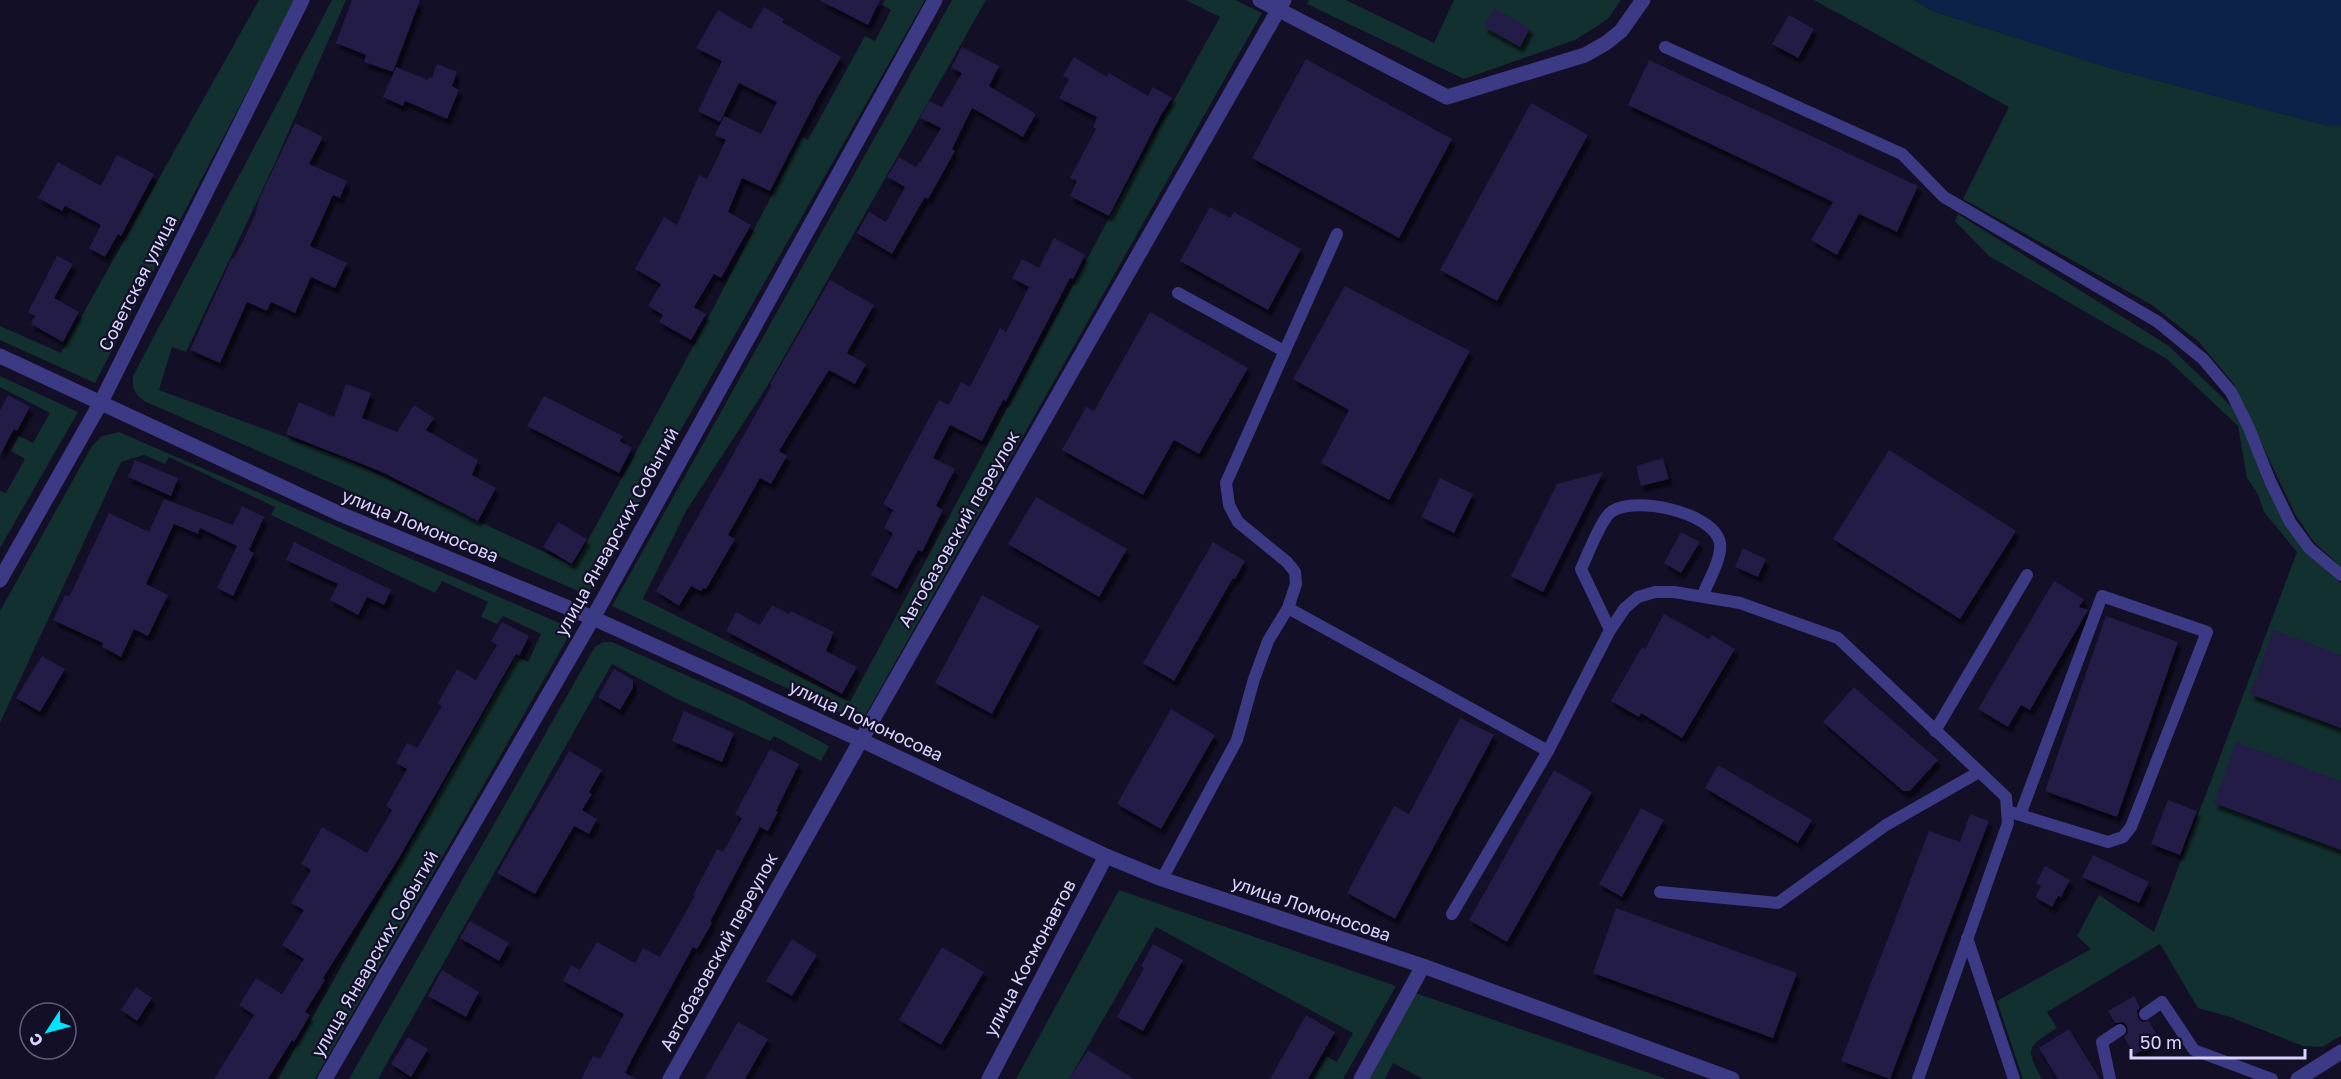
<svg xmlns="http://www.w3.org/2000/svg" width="2341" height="1079" font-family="'Golos Text',sans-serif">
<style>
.green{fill:#12302f}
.water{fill:#0c2248}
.building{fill:#241b47;filter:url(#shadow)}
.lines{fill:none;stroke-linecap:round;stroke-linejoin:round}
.service{stroke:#3d3a85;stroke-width:12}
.minor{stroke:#3d3a85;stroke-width:15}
.tertiary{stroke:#3d3a85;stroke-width:15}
.labels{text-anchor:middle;stroke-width:4.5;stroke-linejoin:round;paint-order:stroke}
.street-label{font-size:18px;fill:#d9d4ff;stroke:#130f26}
</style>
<defs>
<filter id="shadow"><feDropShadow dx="3.5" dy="6" stdDeviation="1.5" flood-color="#0009"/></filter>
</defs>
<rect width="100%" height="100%" fill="#130f26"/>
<g class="green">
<polygon points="259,0 295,0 95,383 0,340 0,326 61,353"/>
<path d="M332,0H346L274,165L186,352L172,347L159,390L350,461L574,566L694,345L802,137L808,140L865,36L875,41L891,10L882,5L885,0H925L587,595L144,401C134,393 132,389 133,376Z"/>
<polygon points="952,0 986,0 768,385 686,511 643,599 850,702 1109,218 1220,17 1186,0 1235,0 1262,13 861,723 612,606"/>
<polygon points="1309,0 1346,0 1434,43 1454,0 1621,0 1608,19 1575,40 1464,79 1307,4"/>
<polygon points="1814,0 1914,0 1933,11 2110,68 2328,126 2341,126 2341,567 2313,541 2295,514 2233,383 2199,342 2152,305 1963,199 2009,107"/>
<path d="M1958,214L2169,346L2233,408L2246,429L2263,481L2294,535L2306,552L2341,583V1036L2322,1047L2303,1046L2230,1017L2198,1008L2160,944L2047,1012L2057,1028C2028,1047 2024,1047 2042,1079H2023L1997,1001L2091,949L2077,936L2099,895L2154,932L2297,552L2264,512L2258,494L2247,478L2238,426L2167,359L1989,256L1955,221Z"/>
<polygon points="0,376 78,412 0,548 0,491 6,493 25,459 11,451 19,436 33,443 50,413 0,387"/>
<polygon points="119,432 573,629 315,1079 278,1079 516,656 528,662 541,634 503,616 497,624 481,617 488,602 442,581 435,593 271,515 275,507 169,457 165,464 144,455 121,462 0,723 0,611 92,446 102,436"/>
<polygon points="603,642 612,642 739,699 829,746 821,761 774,736 770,741 675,698 612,664 378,1079 349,1079 585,664 595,647"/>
<polygon points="1119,890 1396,986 1343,1079 1313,1079 1326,1056 1337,1062 1353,1033 1156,927 1069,1079 1016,1079"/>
<polygon points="1415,993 1667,1079 1423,1079 1393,1063 1385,1079 1367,1079"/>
</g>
<polygon class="water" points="1914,0 2341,0 2341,126 2328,126 2110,68 1933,11"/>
<g class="building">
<polygon points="352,0 420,0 393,72 364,62 366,55 336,43"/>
<polygon points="819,0 880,0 868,25"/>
<polygon points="764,7 784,19 782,22 841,57 817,99 770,191 742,178 728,212 751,225 721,278 714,274 694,307 706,314 691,340 659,322 663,315 648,306 661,284 635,269 664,217 677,225 699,175 707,179 726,140 715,135 724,116 761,134 777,102 739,83 720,122 698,111 722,61 696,48 718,10 751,29"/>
<polygon points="1494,8 1530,28 1520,47 1484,27"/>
<polygon points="1789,15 1814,29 1798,58 1772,44"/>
<polygon points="962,47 999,66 989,86 1036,114 1023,137 972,108 952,149 955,151 928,199 925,197 892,254 857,233 869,212 886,222 905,187 887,177 899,157 916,167 919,162 920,163 941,128 920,118 929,101 942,107 962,73 951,68"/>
<polygon points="1074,57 1107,77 1109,73 1148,96 1153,87 1172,98 1161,115 1109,216 1070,196 1077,181 1070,178 1096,129 1093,127 1097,117 1059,98 1069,79 1063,76"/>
<polygon points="1306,59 1452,139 1399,238 1252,158"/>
<polygon points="1649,60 1918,186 1897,232 1859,214 1837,255 1811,240 1833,202 1628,105"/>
<polygon points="437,64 457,72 452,86 459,90 447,119 405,101 403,106 383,97 396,67 428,80 429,77 432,78"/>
<polygon points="1531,103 1588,135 1497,301 1440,270"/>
<polygon points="295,123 323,137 309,164 347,181 340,198 333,195 310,246 347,263 335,288 311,277 295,313 271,302 267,311 247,302 220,363 190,350 232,258 234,259 255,216 259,199"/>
<polygon points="117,155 154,174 121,236 118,234 105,257 89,248 101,225 65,206 62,211 38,198 58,162 101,186"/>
<polygon points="1210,207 1230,218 1234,212 1301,249 1268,310 1180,261"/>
<polygon points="1054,238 1085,255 1073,279 1070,278 1006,401 1003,400 982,441 950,425 933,458 955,469 936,506 943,510 922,552 918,550 897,589 871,575 893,533 884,528 893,510 883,504 939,400 949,405 961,382 970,387 1000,328 1006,332 1029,287 1012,278 1022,259 1039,268"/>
<polygon points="57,256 73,264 54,298 79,312 63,342 31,324 35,316 28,312"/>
<polygon points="830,280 874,305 847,353 866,364 855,384 829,370 779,451 787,456 771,484 760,478 728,535 735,539 706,589 703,588 701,591 691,586 679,606 656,591 772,385 770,384"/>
<polygon points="1345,286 1470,351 1389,500 1321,463 1349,410 1293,379"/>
<polygon points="1150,312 1248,368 1199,454 1174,440 1143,495 1062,450 1086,407 1094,411"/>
<polygon points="346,384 371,393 362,418 397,432 414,405 434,418 426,430 478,460 472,475 496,488 478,521 382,472 286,434 299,402 334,417"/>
<polygon points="8,395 30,407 17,431 14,429 0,455 0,410"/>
<polygon points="544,396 623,436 620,441 632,448 619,473 527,426"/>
<polygon points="1889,450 2016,531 1960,619 1833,539"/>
<polygon points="1663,458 1669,479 1641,486 1636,466"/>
<polygon points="135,460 178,478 171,496 128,477"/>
<polygon points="1603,472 1543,592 1511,576 1557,484"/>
<polygon points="1440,478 1473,494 1454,533 1421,517"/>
<polygon points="1036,497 1127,549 1099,597 1008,544"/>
<polygon points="164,499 233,525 242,506 264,517 249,550 254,553 233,596 217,588 237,546 200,528 198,534 174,524 146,584 168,595 148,636 134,629 121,657 102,647 103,643 53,620 65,595 69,597 109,513 149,532"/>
<polygon points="558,522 587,539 572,564 543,547"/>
<polygon points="1681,532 1700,542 1681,573 1664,563"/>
<polygon points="294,542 391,590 384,605 367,597 358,615 330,600 338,584 286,560"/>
<polygon points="1213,542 1245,561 1235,579 1233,578 1174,681 1143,663"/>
<polygon points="1743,548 1766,559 1758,577 1735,567"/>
<polygon points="2054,581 2084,599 2079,607 2088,610 2030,710 2021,705 2008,727 1978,709"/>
<polygon points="982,595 1039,626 992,714 935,683"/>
<polygon points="772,605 789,614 791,611 834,632 826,651 857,667 842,694 726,631 736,612 760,625"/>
<polygon points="1664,614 1709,639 1712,635 1735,649 1682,738 1641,713 1639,717 1611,701 1642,647 1645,649"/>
<polygon points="2106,616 2178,642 2117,817 2045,791"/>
<polygon points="502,622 529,636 519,656 516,654 399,858 323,978 325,980 305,1012 310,1015 294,1042 292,1040 268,1079 214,1079 254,1015 239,1005 256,978 282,994 304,959 282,945 304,910 291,903 311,870 301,864 322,827 367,853 392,810 386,806 407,769 396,763 407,743 417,748 442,706 438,703 457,669 476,680 497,645 491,641"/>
<polygon points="2273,630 2341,655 2341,728 2250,694"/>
<polygon points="42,656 65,669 40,712 16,698"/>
<polygon points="614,669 633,680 633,688 620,710 598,697"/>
<polygon points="1854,687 1938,760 1910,791 1903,791 1823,722"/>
<polygon points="1171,709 1215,735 1161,829 1117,804"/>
<polygon points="684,711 734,733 722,762 672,741"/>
<polygon points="1460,718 1494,735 1395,919 1347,893 1394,806 1409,814"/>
<polygon points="2236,742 2341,781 2341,850 2214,803"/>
<polygon points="770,749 799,764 776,811 778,812 768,831 760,827 710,922 712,923 697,949 693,947 634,1055 625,1073 637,1079 581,1079 593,1056 600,1059 624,1014 563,981 571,965 580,970 597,942 635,963 643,948 660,957 695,896 693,895 717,849 723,852 742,818 735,814"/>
<polygon points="569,751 602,770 589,792 592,794 582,810 597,819 589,834 574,826 535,894 497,873"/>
<polygon points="1718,765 1812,820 1798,843 1705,788"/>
<polygon points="1554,770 1592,792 1507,942 1469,920"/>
<polygon points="2168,800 2197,811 2180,855 2151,844"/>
<polygon points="1641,808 1664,820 1622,897 1599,884"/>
<polygon points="1970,814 1989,821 1890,1079 1841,1061 1929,831 1960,842"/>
<polygon points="2093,855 2149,882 2139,903 2082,877"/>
<polygon points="2045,866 2070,880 2061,897 2058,896 2052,907 2035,897 2041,886 2036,883"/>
<polygon points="1616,908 1797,973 1773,1038 1593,973"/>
<polygon points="470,921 509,943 499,961 460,938"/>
<polygon points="792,939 817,955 792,996 766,981"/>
<polygon points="1153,944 1183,960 1143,1031 1117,1017 1144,968 1141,966"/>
<polygon points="942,947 984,972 941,1045 899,1020"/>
<polygon points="442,970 479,992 466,1017 428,996"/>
<polygon points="136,987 152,998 137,1021 121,1010"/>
<polygon points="2134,996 2140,1007 2137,1011 2138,1018 2142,1022 2149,1021 2160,1040 2134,1055 2124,1037 2128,1033 2127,1026 2123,1022 2115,1023 2108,1011"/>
<polygon points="1306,1015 1335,1032 1308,1079 1270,1079"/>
<polygon points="738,1022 768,1039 745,1079 705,1079"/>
<polygon points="2069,1029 2100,1079 2058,1079 2039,1048"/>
<polygon points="408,1037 428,1049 411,1077 391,1064"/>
<polygon points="1088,1050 1134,1079 1069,1079"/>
</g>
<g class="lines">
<g class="service">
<polyline points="1665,47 1902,154 1944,197 2158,322 2203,359 2231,392 2249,428 2270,481 2290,522 2309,548 2341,575"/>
<polyline points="1178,293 1284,351"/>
<polyline points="1288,608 1548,751 1610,630 1625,608 1638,597 1655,592 1674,592 1740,603 1838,638 2006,797 2008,823 1918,1079"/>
<path d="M1610,630L1581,569C1588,554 1598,527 1608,515C1626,493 1714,511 1720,543C1722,559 1708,581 1703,595"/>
<polyline points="1935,731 2027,575"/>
<polyline points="2007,811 2108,842 2123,837 2131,827 2207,632 2102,596 2020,815"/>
<polyline points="1162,879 1237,740 1254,679 1268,641 1288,608 1296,584 1295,572 1287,562 1238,522 1229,505 1226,483 1337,234"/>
<polyline points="1660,892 1778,903 1886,825 1979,772"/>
<polyline points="1452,914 1548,751"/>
<polyline points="1967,938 2014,1079"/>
<polyline points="2145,1014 2162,1002 2194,1050 2272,1079"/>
<polyline points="2110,1079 2102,1042 2120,1030"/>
</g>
<g class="minor">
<polyline points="1260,0 1447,97 1585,55 1606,43 1621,31 1643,0"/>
<polyline points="0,356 338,513 593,618 861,740 1106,856 1162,879 1423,966 1732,1079"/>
<polyline points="0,580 100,404 302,0"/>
<polyline points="325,1079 593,618 935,0"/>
<polyline points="670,1079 861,740 1284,0"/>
<polyline points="989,1079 1106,856"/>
<polyline points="1361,1079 1423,966"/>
</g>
<polyline class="tertiary" points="2298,1079 2341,1052"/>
</g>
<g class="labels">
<g class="street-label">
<text transform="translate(138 283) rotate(-63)" y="6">Советская улица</text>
<text transform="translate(420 526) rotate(22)" y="6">улица Ломоносова</text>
<text transform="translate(959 529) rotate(-60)" y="6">Автобазовский переулок</text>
<text transform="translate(617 532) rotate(-61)" y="6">улица Январских Событий</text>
<text transform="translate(866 721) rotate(25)" y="6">улица Ломоносова</text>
<text transform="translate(1311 909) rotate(19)" y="6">улица Ломоносова</text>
<text transform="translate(719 952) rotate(-61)" y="6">Автобазовский переулок</text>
<text transform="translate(375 954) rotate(-60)" y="6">улица Январских Событий</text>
<text transform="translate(1030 958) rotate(-62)" y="6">улица Космонавтов</text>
</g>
</g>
<g transform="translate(48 1031) rotate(234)"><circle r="28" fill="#130f26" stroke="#625e7d" stroke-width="1.5"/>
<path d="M0-4.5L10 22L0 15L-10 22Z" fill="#00e5ff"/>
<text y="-9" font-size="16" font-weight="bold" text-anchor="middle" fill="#d9d4ff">С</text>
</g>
<path d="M2131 1049v9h174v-9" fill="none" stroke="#d9d4ff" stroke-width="3"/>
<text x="2140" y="1049" font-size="18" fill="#d9d4ff" stroke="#130f26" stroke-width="4.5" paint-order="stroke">50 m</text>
</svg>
